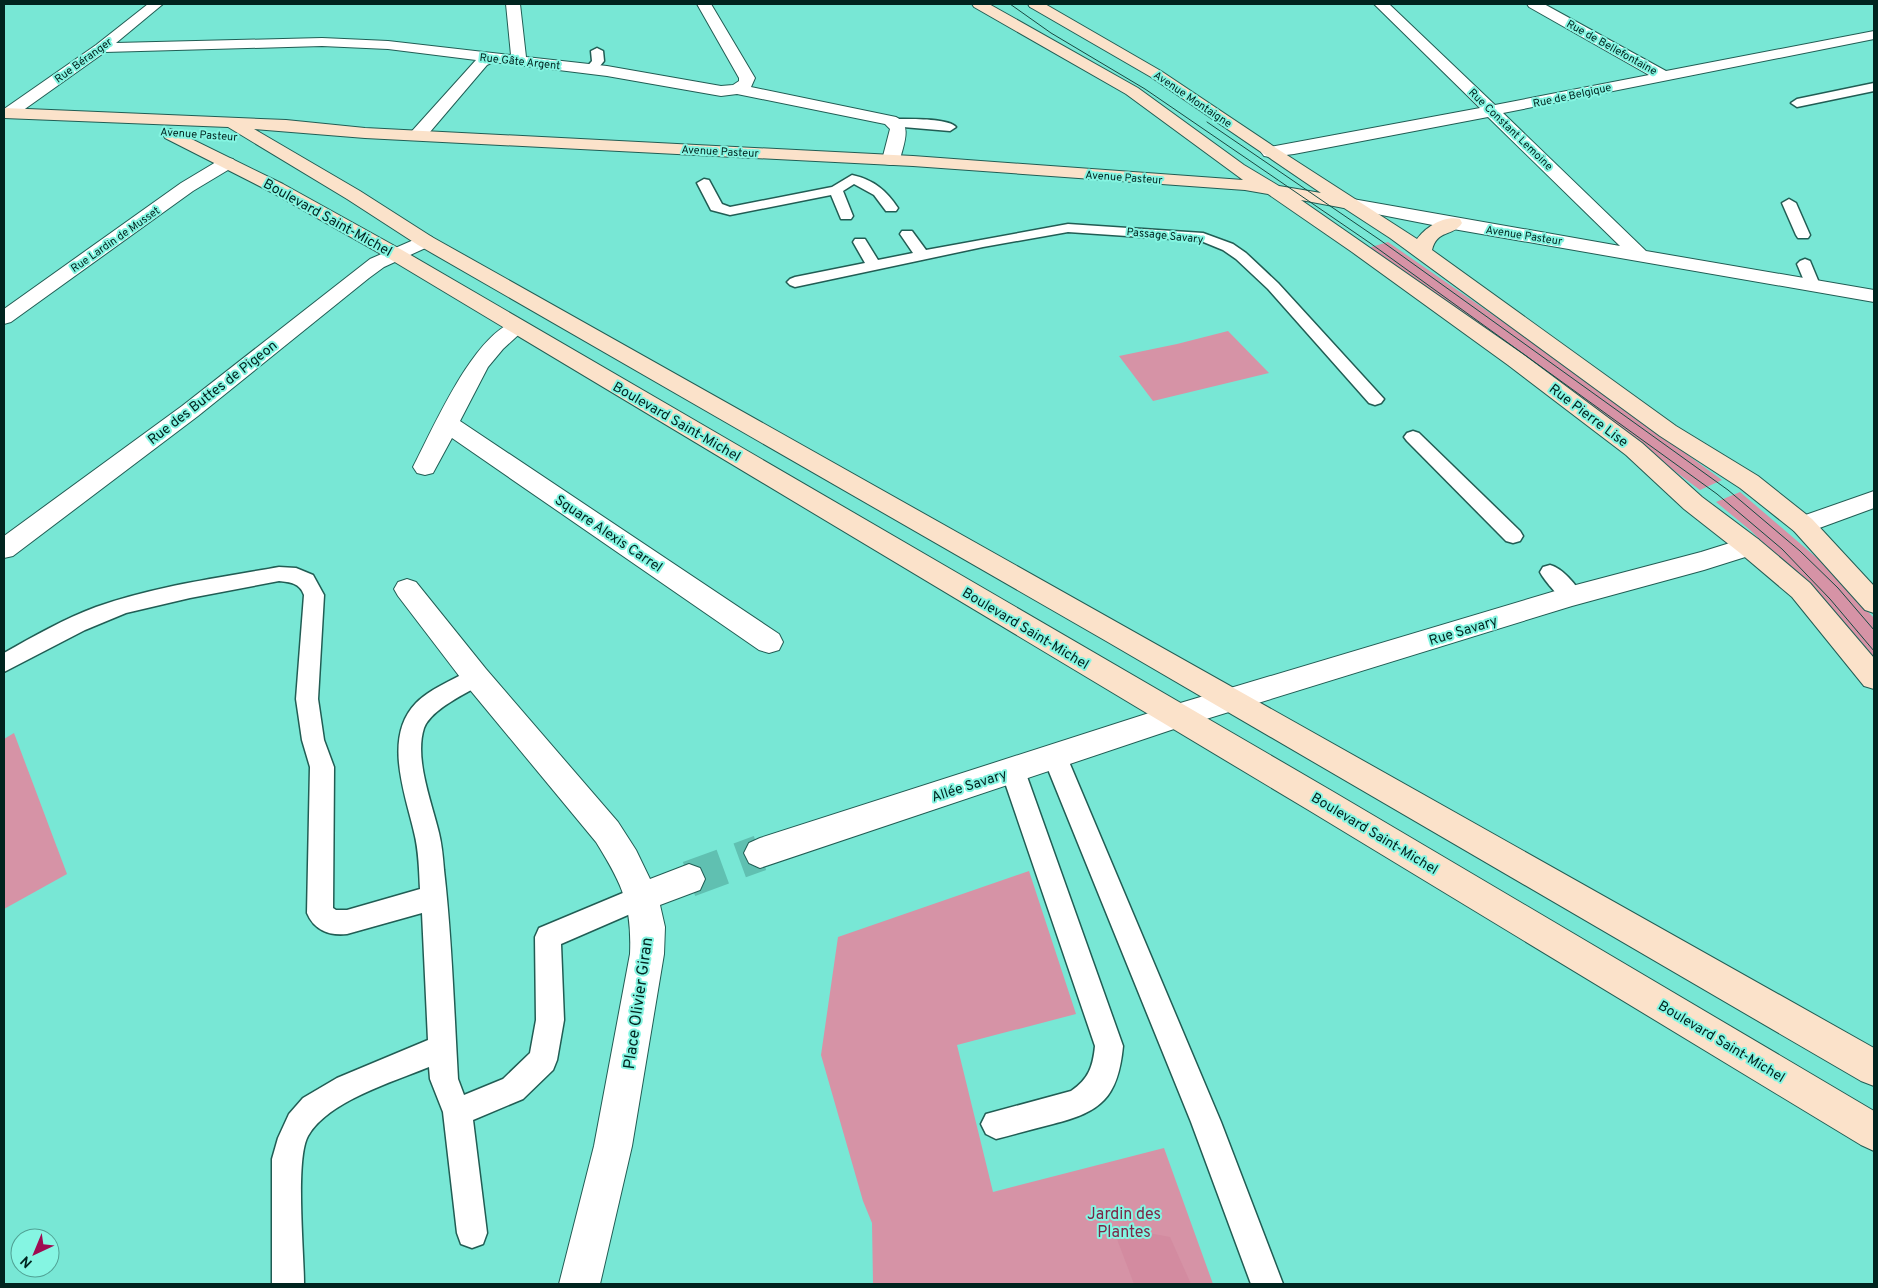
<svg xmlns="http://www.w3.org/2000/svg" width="1878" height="1288" font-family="Overpass,sans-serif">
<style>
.green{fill:#d693a6}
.forest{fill:#d38ba0}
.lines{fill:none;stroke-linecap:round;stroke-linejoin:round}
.minor-tunnel{stroke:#60c0b1;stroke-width:36;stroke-dasharray:36 18;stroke-linecap:butt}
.service-casing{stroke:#215d54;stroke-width:3}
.minor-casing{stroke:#215d54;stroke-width:2}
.secondary-casing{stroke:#215d54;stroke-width:2}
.service{fill:#fff;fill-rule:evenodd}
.minor{fill:#fff;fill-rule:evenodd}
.secondary{fill:#fbe2ca;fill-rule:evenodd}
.tram{stroke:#164941;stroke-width:1}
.labels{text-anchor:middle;stroke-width:4;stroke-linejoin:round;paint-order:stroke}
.far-street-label{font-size:11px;fill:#00241f;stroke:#85f5e2}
.street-label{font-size:14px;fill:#00241f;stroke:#85f5e2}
.near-street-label{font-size:16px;fill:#00241f;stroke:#85f5e2}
.near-park-label{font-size:16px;fill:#7c2747;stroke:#85f5e2}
</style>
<rect width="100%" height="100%" fill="#78e7d5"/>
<g class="green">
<polygon points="1388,242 1555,358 1722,480 1700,490 1510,348 1368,248"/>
<polygon points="1228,331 1269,373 1153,401 1119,356 1177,344"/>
<polygon points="1740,492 1817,558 1874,618 1874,661 1809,587 1750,530 1716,502"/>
<polygon points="14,733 67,874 4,909 4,739"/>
<polygon points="1029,871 1076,1014 957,1045 993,1192 1164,1148 1213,1284 873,1284 872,1223 863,1201 821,1055 838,937"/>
</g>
<polygon class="forest" points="1112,1226 1170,1237 1191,1284 1134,1284"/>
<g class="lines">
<polyline class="minor-tunnel" points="689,879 760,853"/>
<defs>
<g id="service">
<polygon points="597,48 603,51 604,61 595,72 587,72 585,69 592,61 591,51"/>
<polygon points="1874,83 1874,91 1797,107 1791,103 1797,99"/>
<path d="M896,119C909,119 948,118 956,127L950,131L891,126L890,123L891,120Z"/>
<path d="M852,175C874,180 886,190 898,208L896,211H886L874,195L854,184L843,191L853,216L851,219H841L831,195L730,215L711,210L697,183L704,179L709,180L722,204L730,207L832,187Z"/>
<polygon points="1789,199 1796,203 1810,235 1808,238 1798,238 1796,235 1782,203"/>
<polygon points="1068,224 1203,233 1233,244 1246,253 1278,283 1384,399 1381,403 1375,405 1369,403 1268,289 1236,259 1223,250 1201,241 1068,232 983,247 795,287 790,285 787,282 790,279 795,277 865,263 853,242 855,239 865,239 878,260 913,253 900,234 902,231 912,231 926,250"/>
<polygon points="1805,259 1810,261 1820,285 1817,288 1807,288 1797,264 1800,261"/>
<polygon points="1413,431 1419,433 1520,531 1523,536 1520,541 1513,543 1506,541 1407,441 1404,437 1407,433"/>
<path d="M1550,565C1562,568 1576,584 1582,596L1579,601C1578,602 1573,604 1571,604C1563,603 1544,580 1540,572L1543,567Z"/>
<path d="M279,567L296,568L313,575L324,595L318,699L324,740L334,767L333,908L336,910H347L420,889C419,871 419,851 414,832C405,793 383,737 416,703C430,689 451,681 468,671L476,668L484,671L487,677L484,683C467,693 431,709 424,728C414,759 432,803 439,833C442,845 443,858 444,870C452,939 454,1010 458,1079L464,1095L503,1079L530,1053L536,1020L535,937L539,928L642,885L651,889L655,897L651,905L561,944L564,1020L557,1060L553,1070L523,1099L473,1120L487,1233L483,1244L472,1248L461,1244L457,1233L443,1112L430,1079L429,1067C393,1082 328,1101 308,1136C295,1159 304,1253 304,1284H272V1159L278,1138L289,1114L303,1098L337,1078L428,1040L422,913L347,934C329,936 314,930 307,913L310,767L302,740L296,699L304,595C300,583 290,582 279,581L190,598L126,613L85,630L4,672V653C34,636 64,619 96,607C155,586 218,578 279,567Z"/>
<polygon points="1055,747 1063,750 1067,757 1221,1122 1283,1284 1251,1284 1191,1122 1043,757 1047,750"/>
<path d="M1013,761L1021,764L1025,771L1123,1046C1118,1098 1101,1112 1053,1124C1034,1129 1015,1134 996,1139L986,1134L981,1124L986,1114L1071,1091C1089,1079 1093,1066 1095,1046L1001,771L1005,764Z"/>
</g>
<g id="minor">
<path d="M148,4H163L116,43L322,38L388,41L511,55L506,4H520L526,57L607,66L721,86L733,85L739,81V78L697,4H711L755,78L751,87L896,117C913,125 903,145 900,160L897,164L891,165L885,164L882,160L890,129L885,124L737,94L721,96L607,76L493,62L487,65L424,139H412L410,135L412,131L476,60L388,49L322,46L105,52L15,116L4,117V109L96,45Z"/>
<polygon points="1028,4 1043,4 1036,8 1030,7"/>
<polygon points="1374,4 1389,4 1495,105 1649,75 1529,7 1527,4 1544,4 1666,71 1874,31 1874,39 1503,113 1646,251 1874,290 1874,302 1453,229 1341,207 1338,203 1341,199 1347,198 1620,246 1488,117 1294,154 1270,157 1264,156 1261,152 1264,148 1270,147 1480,108"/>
<polygon points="227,158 233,159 236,163 233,167 193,191 11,322 4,324 4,309 181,183 221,159"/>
<polygon points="425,235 432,237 434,241 432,245 384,267 369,278 198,416 13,556 4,558 4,536 182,406 370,259"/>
<path d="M517,321L524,323L527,327L503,349L488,367L460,421L779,634L783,642L779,650L769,653L759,650L452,438L433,473L425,475L417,473L413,467C433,429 474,332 517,321Z"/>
<polygon points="1874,491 1874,508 1803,534 1794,531 1791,525 1794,519"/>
<polygon points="1749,537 1758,539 1762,546 1758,553 1704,570 1572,606 1177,728 760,868 749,863 744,853 749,843 760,838 1177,704 1572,586 1701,552"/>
<path d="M407,579L416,582L486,669L618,822L636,850L650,879L689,864L700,868L705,879L700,890L660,905L665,927L664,954L632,1146L600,1284H559L594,1146L630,954C632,904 622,884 596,842L466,685L398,596L394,589L398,582Z"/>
</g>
<g id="secondary">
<path d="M972,4H989L1138,88L1244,165L1279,186L1321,193L1151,77L1030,7L1028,4H1045L1161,71L1276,148L1417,239C1426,227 1444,215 1460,219L1462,223C1453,237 1437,229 1432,250L1676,426L1758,476L1812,519L1874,586V613L1865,610L1794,531L1740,488L1660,436L1390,238L1344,208L1301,200L1524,355L1642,443L1702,497L1758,539L1810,583L1874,658V689L1864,686L1792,597L1740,553L1684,509L1626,455L1508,365L1352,252L1268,194L1245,190L913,166L365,138L254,129L360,191L432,237L1874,1048V1086L1861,1081L1106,641L418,245L347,199L228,127L4,118V108L286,120L365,128L913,156L1243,180L1126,94L974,7Z"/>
<polygon points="171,129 283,184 402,250 1332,791 1874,1111 1874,1151 1861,1145 1310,811 388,258 271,192 165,138 163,134 165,130"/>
</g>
</defs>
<use href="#service" class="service-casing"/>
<use href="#minor" class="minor-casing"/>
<use href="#secondary" class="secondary-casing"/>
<use href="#service" class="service"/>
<use href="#minor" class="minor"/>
<use href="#secondary" class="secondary"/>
<g class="tram">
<polyline points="1010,4 1051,33 1145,89 1370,243 1717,494 1782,549 1830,599 1874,651"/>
<polyline points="1207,122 1380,240 1728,490 1800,551 1838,588 1874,630"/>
</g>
</g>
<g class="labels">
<g class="far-street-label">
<text transform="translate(1612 47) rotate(29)" y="4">Rue de Bellefontaine</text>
<text transform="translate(83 60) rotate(-36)" y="4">Rue Béranger</text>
<text transform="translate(520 61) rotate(6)" y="4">Rue Gâte Argent</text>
<text transform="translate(1572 95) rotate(-12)" y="4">Rue de Belgique</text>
<text transform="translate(1193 99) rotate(34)" y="4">Avenue Montaigne</text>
<text transform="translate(1511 129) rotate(44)" y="4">Rue Constant Lemoine</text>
<text transform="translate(199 134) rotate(4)" y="4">Avenue Pasteur</text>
<text transform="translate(720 151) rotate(3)" y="4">Avenue Pasteur</text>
<text transform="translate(1124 177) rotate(4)" y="4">Avenue Pasteur</text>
<text transform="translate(1165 235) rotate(6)" y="4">Passage Savary</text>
<text transform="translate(1524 235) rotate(9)" y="4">Avenue Pasteur</text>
<text transform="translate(115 239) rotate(-35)" y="4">Rue Lardin de Musset</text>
</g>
<g class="street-label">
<text transform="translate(328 217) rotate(29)" y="5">Boulevard Saint-Michel</text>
<text transform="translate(212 392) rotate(-38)" y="5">Rue des Buttes de Pigeon</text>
<text transform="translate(1589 415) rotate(37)" y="5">Rue Pierre Lise</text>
<text transform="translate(677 421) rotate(30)" y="5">Boulevard Saint-Michel</text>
<text transform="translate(609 533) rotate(34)" y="5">Square Alexis Carrel</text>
<text transform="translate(1026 628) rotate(31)" y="5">Boulevard Saint-Michel</text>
<text transform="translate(1463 630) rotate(-17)" y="5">Rue Savary</text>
<text transform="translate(969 785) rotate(-18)" y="5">Allée Savary</text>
<text transform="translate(1375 833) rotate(31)" y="5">Boulevard Saint-Michel</text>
<text transform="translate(1722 1041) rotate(31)" y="5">Boulevard Saint-Michel</text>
</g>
<g class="near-street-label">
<text transform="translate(637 1003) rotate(-82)" y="6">Place Olivier Giran</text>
</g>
<g class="near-park-label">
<text x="1124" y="1219">Jardin des<tspan x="1124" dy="18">Plantes</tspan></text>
</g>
</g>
<rect width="1878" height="1288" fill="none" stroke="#00241f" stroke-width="10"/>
<g transform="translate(35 1253) rotate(224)"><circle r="24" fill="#85f5e2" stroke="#50a194"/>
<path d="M0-4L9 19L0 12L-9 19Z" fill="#9f0a51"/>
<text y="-8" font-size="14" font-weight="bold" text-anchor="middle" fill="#00241f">N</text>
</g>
</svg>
